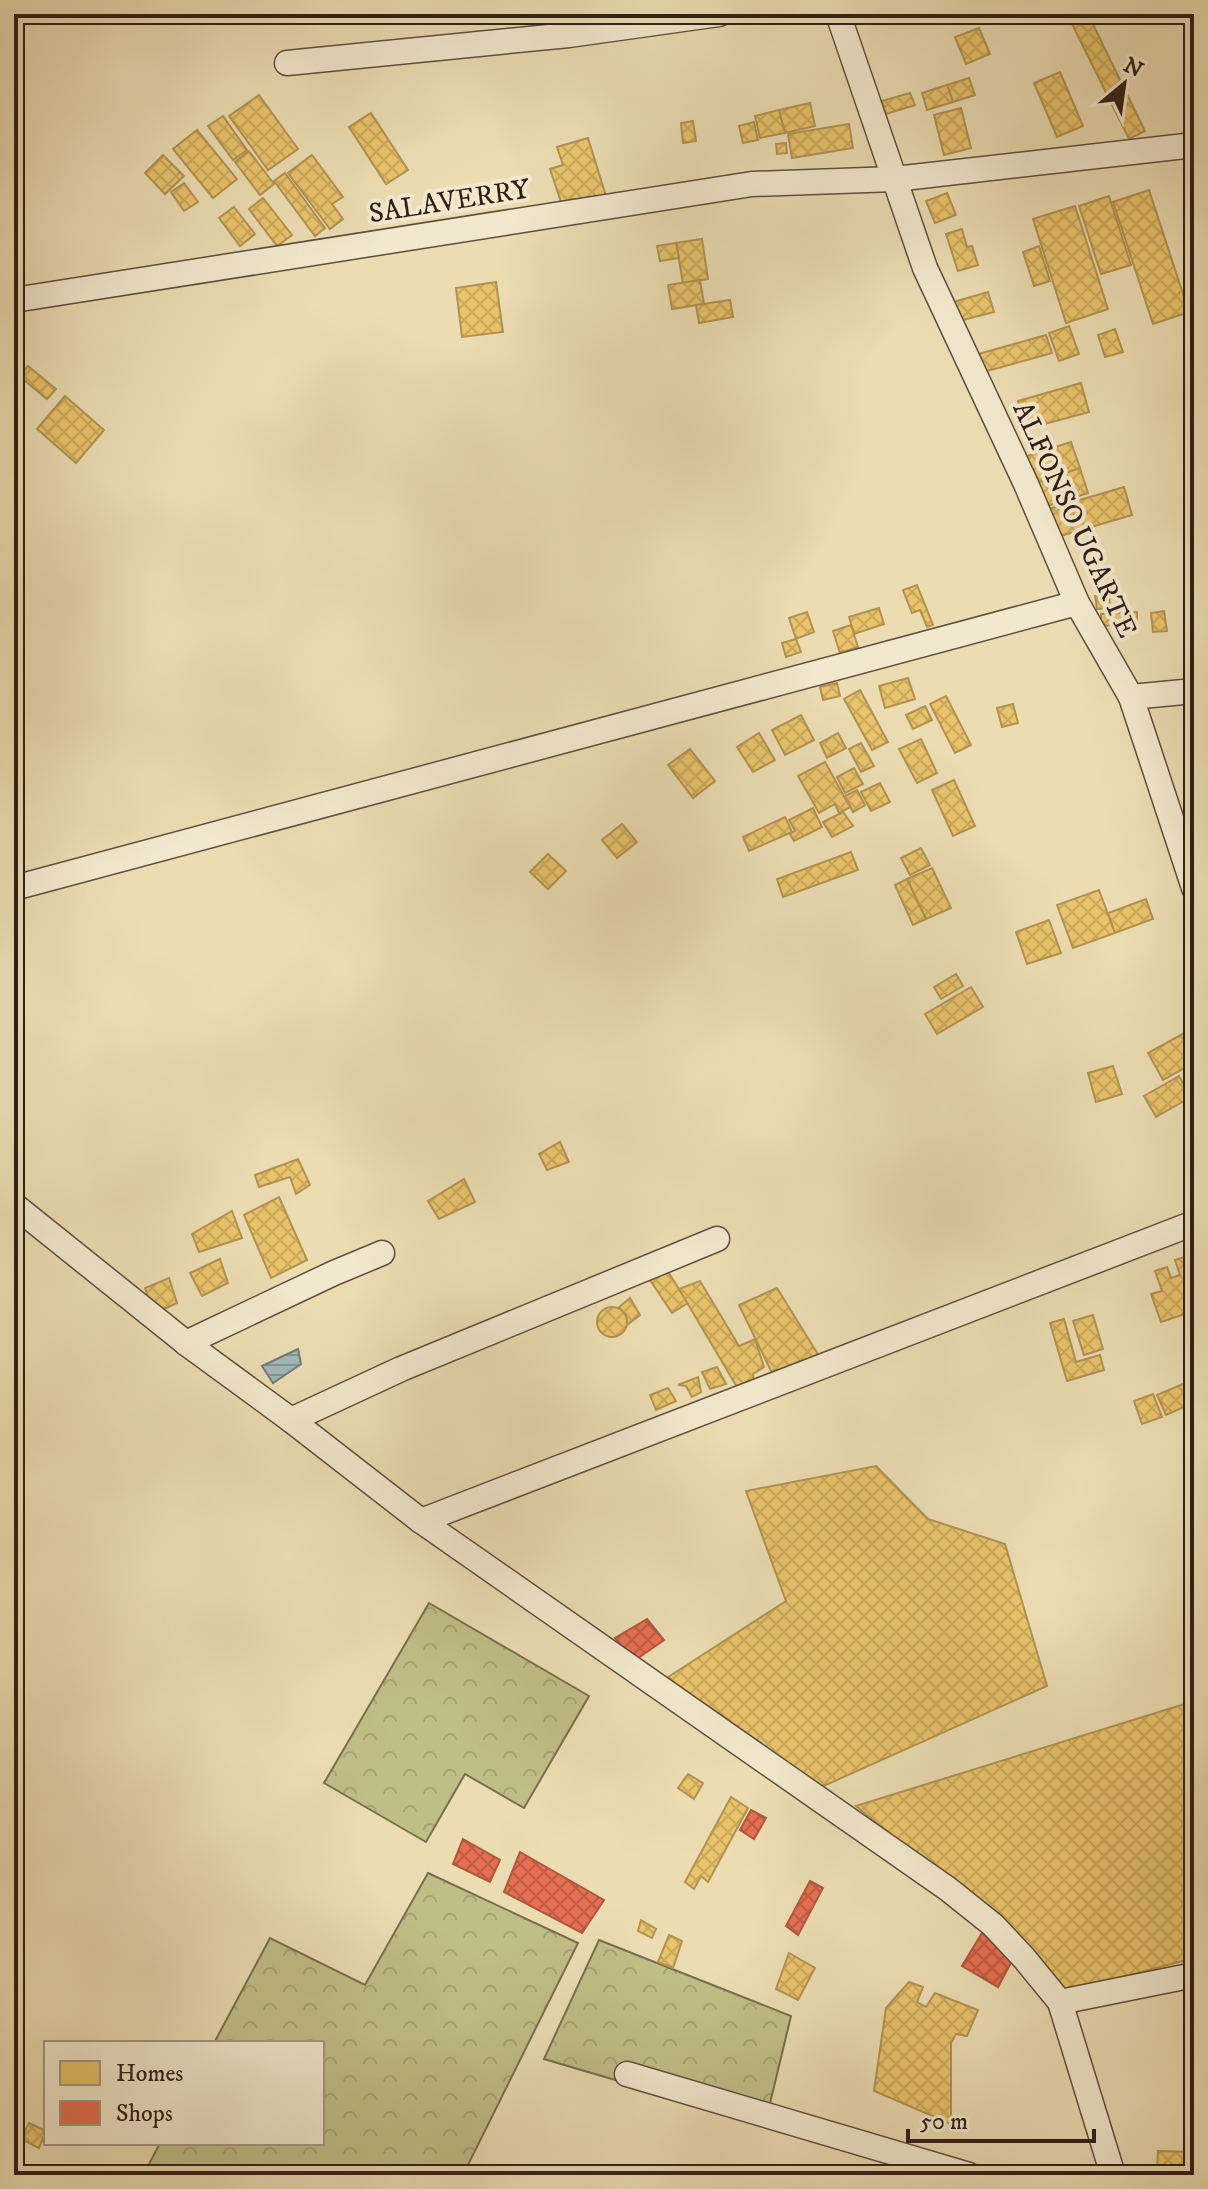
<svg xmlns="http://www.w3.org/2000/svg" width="1208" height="2189" font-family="'IM FELL DW Pica',serif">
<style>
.forest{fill:url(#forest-crowns);stroke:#786e4e;stroke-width:2}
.water{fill:url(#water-rules);stroke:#737b78;stroke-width:2}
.homes{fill:url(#homes-cross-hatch);stroke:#b29251;stroke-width:2}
.shops{fill:url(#shops-cross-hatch);stroke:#b0573f;stroke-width:2}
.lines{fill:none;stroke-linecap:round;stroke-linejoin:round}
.minor-casing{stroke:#5f4e3d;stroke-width:27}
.minor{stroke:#f2e8cd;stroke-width:24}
.labels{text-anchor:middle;stroke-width:8;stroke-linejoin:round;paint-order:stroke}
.street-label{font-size:28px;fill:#301f16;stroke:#f2e8cd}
</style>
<defs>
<pattern id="forest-crowns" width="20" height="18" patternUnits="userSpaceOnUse" patternTransform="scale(2)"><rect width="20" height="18" fill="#c0be87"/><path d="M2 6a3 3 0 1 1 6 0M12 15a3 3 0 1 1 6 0" fill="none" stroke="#a5a374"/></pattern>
<pattern id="water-rules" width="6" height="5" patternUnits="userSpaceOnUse" patternTransform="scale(2)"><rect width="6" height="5" fill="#9fb8b9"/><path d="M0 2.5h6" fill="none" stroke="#829595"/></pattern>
<pattern id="homes-cross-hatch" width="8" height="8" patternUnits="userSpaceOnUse" patternTransform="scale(2)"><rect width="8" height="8" fill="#e9c46a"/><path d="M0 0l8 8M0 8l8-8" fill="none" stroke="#c8a85b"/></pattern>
<pattern id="shops-cross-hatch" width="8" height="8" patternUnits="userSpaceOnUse" patternTransform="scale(2)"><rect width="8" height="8" fill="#e76f51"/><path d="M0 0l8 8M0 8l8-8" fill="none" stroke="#bc5b42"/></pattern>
</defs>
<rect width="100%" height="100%" fill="#ebdcb2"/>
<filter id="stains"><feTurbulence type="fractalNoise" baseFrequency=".0025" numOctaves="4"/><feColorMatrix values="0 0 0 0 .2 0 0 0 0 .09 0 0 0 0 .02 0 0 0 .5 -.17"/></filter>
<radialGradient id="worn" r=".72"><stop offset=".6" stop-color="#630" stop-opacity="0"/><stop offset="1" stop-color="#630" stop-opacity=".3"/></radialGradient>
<g class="forest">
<polygon points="429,1603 589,1696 524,1808 465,1774 426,1842 324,1783"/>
<polygon points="428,1873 578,1943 463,2175 168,2175 149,2164 160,2143 322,2143 322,2043 214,2043 270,1938 365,1985"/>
<polygon points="599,1940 791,2016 765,2124 544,2059"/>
</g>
<polygon class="water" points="298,1349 301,1364 273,1383 262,1366"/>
<g class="homes">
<polygon points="1067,14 1088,14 1145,131 1129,139"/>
<polygon points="979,28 990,54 966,64 955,37"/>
<polygon points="1060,72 1083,126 1057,137 1034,83"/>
<polygon points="969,78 975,95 953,102 947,85"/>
<polygon points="947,85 953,102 927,110 922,93"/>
<polygon points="910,93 915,105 886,114 882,101"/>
<polygon points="259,95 298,149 268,170 229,116"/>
<polygon points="810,103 815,126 785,133 779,110"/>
<polygon points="961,108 971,148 944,155 934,115"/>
<polygon points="779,110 785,133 760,138 755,116"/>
<polygon points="371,113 408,170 386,184 349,127"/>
<polygon points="223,116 247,150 233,160 208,126"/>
<polygon points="693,121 696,141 683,143 681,123"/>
<polygon points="754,122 758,140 743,143 739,126"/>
<polygon points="849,124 853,148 792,158 788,134"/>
<polygon points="197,130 237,179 213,198 173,149"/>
<polygon points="588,138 606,196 575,205 573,199 561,202 550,169 563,165 557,147"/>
<polygon points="786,143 787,153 777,154 776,144"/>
<polygon points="249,151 274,184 260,195 235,162"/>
<polygon points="163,155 184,176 165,194 145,173"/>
<polygon points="312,155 343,197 332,204 343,219 330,229 288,173"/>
<polygon points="285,173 325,228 315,236 274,181"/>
<polygon points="184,183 198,202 184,211 171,192"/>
<polygon points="1149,190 1189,312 1153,324 1113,202"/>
<polygon points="947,193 956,215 935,223 926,201"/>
<polygon points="1109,196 1131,265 1101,274 1079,206"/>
<polygon points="263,198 292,235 277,246 249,209"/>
<polygon points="1075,206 1108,309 1066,323 1033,219"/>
<polygon points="234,207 255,234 240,246 219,218"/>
<polygon points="962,229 967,247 972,246 978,265 958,271 946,234"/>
<polygon points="702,239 708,279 683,283 676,243"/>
<polygon points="676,243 679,258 660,261 657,246"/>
<polygon points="1039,246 1050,281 1034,286 1023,252"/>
<polygon points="700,280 704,304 672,309 668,285"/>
<polygon points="496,282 503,332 462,337 456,288"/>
<polygon points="988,292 994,312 955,322 950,303"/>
<polygon points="730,300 733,317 699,323 696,305"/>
<polygon points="1069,326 1079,354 1059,361 1049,333"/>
<polygon points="1115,329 1123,352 1105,357 1098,335"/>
<polygon points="1046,335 1052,353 980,373 975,355"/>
<polygon points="28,366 56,389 47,399 19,376"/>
<polygon points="1081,383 1089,412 1026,429 1018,401"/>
<polygon points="65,396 104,430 76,463 37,429"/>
<polygon points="1071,442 1080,468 1033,484 1024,457"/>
<polygon points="1080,468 1088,493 1041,508 1033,484"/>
<polygon points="1124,487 1132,515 1057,537 1049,509"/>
<polygon points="917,585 933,625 927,627 920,610 912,613 903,590"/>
<polygon points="1109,594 1110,608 1097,609 1095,596"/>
<polygon points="879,608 884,624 854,634 849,617"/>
<polygon points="1164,611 1167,631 1153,632 1151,613"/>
<polygon points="807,612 814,632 796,639 789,618"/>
<polygon points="1137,612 1137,624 1101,626 1101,614"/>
<polygon points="851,625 858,647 840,653 833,631"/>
<polygon points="796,639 801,652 786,657 782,643"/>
<polygon points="908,678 915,699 885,708 879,686"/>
<polygon points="837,683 840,696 823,700 820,687"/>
<polygon points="860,690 888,742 872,750 844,699"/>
<polygon points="946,696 971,745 955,753 930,704"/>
<polygon points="1013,704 1018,723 1002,727 997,708"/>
<polygon points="925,706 932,720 913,729 906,715"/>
<polygon points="801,715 814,740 785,755 772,730"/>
<polygon points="759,733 775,760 753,772 737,747"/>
<polygon points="838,733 846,748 827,758 820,743"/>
<polygon points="921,739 937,773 917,783 899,749"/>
<polygon points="861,743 874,766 861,772 849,749"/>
<polygon points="690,749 715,781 693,798 668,765"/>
<polygon points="825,762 850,807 839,813 835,804 819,813 798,776"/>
<polygon points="854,768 863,784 845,793 837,777"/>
<polygon points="954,780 975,826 953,836 932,790"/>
<polygon points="880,783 890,802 871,811 861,792"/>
<polygon points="857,790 865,805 853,812 845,796"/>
<polygon points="813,808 822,827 794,841 790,834 795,831 789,820"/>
<polygon points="843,812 853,826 832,837 823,822"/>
<polygon points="785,817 792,832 749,851 743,837"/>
<polygon points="622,824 637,842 617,858 602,840"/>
<polygon points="921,848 930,865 910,875 901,858"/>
<polygon points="851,852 858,870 783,897 777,879"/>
<polygon points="548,854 566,871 548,889 530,872"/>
<polygon points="932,868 951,908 926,919 907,879"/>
<polygon points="907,879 926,919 913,925 895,885"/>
<polygon points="1099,890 1115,933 1073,948 1057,905"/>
<polygon points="1146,899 1153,919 1115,933 1108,913"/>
<polygon points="1049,920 1061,953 1027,964 1016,932"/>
<polygon points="956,974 963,986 941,999 934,987"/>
<polygon points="971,987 983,1007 937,1034 925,1014"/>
<polygon points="1190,1030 1194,1038 1194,1063 1163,1080 1148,1053"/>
<polygon points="1113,1066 1122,1094 1096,1102 1088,1073"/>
<polygon points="1179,1076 1191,1097 1156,1117 1144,1096"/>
<polygon points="560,1142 569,1162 547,1170 539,1154"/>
<polygon points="298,1159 310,1185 296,1194 290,1177 259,1187 255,1175"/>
<polygon points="464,1179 475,1202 439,1219 428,1201"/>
<polygon points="279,1197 307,1260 271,1278 244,1215"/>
<polygon points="232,1211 242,1238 199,1252 192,1234"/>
<polygon points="1188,1256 1194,1273 1194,1311 1161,1322 1151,1294 1162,1291 1155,1271 1167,1267 1171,1278 1180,1275 1175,1260"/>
<polygon points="220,1259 228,1283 202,1296 190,1273"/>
<polygon points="665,1267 688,1303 672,1313 648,1277"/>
<polygon points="169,1278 177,1303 154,1314 145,1288"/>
<polygon points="700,1281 739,1346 755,1339 764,1367 753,1374 754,1382 737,1387 679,1289"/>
<polygon points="777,1288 819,1356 773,1375 739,1305"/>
<polygon points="630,1298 640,1315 627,1325 626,1315 618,1308"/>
<circle cx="612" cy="1322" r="15"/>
<polygon points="1093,1315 1103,1349 1084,1355 1073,1321"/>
<polygon points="1064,1319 1076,1362 1100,1355 1104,1370 1067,1381 1050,1323"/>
<polygon points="717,1367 726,1384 710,1389 702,1372"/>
<polygon points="698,1377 701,1392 692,1397 686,1386 678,1385"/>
<polygon points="1185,1383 1193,1403 1166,1415 1157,1395"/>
<polygon points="668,1388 676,1401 656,1410 650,1395"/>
<polygon points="1153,1394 1162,1417 1142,1424 1134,1401"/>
<polygon points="876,1466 928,1519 1005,1544 1047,1686 810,1792 662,1681 786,1601 746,1491"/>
<polygon points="1194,1701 1194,1784 1190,1785 1194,1806 1194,1958 1059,1994 1015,1938 856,1806"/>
<polygon points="688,1774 703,1783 694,1799 678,1788"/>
<polygon points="731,1797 748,1808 708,1882 701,1876 694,1889 685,1882"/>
<polygon points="641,1920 656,1929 652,1938 638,1931"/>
<polygon points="669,1935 682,1941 673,1968 658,1962"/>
<polygon points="789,1953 815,1968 798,2000 776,1989"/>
<polygon points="909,1982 923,1987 917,2002 926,2007 935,1993 978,2010 967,2036 956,2034 951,2043 951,2124 874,2091 886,2008"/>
<polygon points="29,2123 46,2131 39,2148 21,2139"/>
<polygon points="1158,2151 1194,2152 1194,2175 1157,2169"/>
</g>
<g class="shops">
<polygon points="647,1619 664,1640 634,1661 615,1638"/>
<polygon points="751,1810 766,1818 754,1839 740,1830"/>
<polygon points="463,1839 500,1860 490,1882 453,1864"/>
<polygon points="520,1852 604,1900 582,1933 504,1892"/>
<polygon points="810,1881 823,1888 798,1935 786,1926"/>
<polygon points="982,1933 1014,1957 998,1987 962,1966"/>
</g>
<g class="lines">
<defs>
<g id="minor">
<polyline points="838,14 925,268 1026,484 1077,603 1131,697 1194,888"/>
<polyline points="287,63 569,35 719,14"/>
<polyline points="14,300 752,184 895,179 1194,145"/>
<polyline points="1131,697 1194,691"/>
<polyline points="14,888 1077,603"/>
<polyline points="14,1205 186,1343 291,1420 421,1521 948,1889 993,1925 1024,1958 1060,2002 1113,2175"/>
<polyline points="186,1343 334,1273 382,1253"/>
<polyline points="291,1420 401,1369 717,1239"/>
<polyline points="421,1521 1194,1223"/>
<polyline points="1060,2002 1194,1975"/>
<polyline points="627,2074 969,2175"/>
</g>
</defs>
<use href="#minor" class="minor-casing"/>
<use href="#minor" class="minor"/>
</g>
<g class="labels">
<g class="street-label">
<text transform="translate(449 200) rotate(-9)" y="10">SALAVERRY</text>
<text transform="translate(1076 519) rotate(65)" y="10">ALFONSO UGARTE</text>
</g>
</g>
<rect width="1208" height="2189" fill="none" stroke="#ebdcb2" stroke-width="48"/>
<rect x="16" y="16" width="1176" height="2157" fill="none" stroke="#301f16" stroke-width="4"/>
<rect x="24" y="24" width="1160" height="2141" fill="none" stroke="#301f16" stroke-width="2"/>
<rect x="44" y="2041" width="280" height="104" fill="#f2e8cd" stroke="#a49884" stroke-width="2"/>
<rect x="60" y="2061" width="40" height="24" fill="#e9c46a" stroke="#a49884" stroke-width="2"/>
<text x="116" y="2081" font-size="24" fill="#301f16">Homes</text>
<rect x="60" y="2101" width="40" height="24" fill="#e76f51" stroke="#a49884" stroke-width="2"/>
<text x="116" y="2121" font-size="24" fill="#301f16">Shops</text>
<g transform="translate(1124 84) rotate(29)" stroke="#f2e8cd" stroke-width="6" paint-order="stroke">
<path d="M0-6L14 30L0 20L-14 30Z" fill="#301f16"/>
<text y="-12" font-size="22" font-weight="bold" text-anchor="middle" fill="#301f16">N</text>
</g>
<path d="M908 2129v12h186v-12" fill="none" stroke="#301f16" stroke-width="4"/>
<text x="920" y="2129" font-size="24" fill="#301f16" stroke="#f2e8cd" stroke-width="6" paint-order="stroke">50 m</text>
<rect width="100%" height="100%" filter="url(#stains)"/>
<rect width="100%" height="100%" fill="url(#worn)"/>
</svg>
